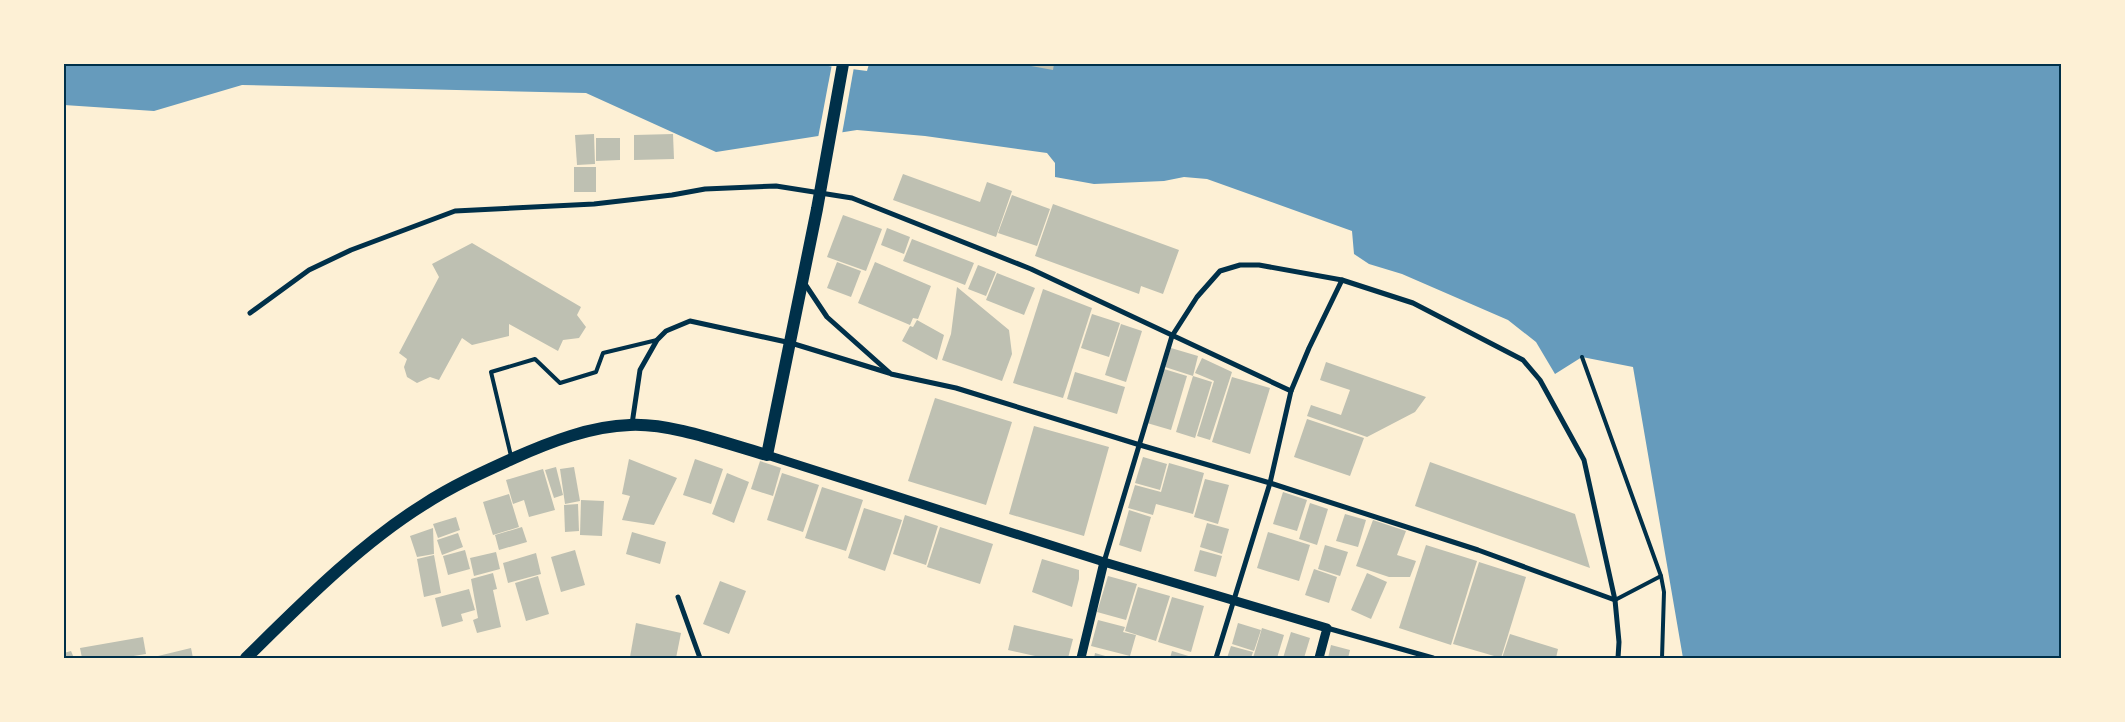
<svg xmlns="http://www.w3.org/2000/svg" width="2125" height="722" font-family="Jost,sans-serif">
<style>
.water{fill:#669bbc}
.pier{fill:#fdf0d5}
.building{fill:#bec0b2}
.lines{fill:none;stroke-linecap:round;stroke-linejoin:round}
.service{stroke:#003049;stroke-width:4}
.minor{stroke:#003049;stroke-width:5}
.tertiary{stroke:#003049;stroke-width:9}
.primary{stroke:#003049;stroke-width:12}
.neatline{fill:none;stroke:#003049;stroke-width:2}
</style>
<rect width="100%" height="100%" fill="#fdf0d5"/>
<polygon class="water" points="64,64 813,64 867,71 869,64 2061,64 2061,658 1683,658 1633,367 1582,357 1555,374 1536,342 1508,320 1402,274 1369,264 1354,254 1352,231 1207,179 1184,177 1164,181 1094,184 1055,177 1055,163 1047,153 925,136 857,130 716,152 586,93 242,85 154,111 64,105"/>
<polygon class="pier" points="832,64 854,67 842,134 818,138"/>
<g class="building">
<polygon points="1020,64 1054,64 1053,70"/>
<polygon points="594,134 595,164 577,165 575,135"/>
<polygon points="673,134 674,159 634,160 634,135"/>
<polygon points="596,138 620,138 620,160 596,161"/>
<rect x="574" y="167" width="22" height="25"/>
<polygon points="903,174 980,202 987,182 1012,191 996,237 893,200"/>
<polygon points="1012,195 1050,209 1037,246 998,233"/>
<polygon points="1053,204 1179,250 1163,294 1141,286 1139,294 1035,256"/>
<polygon points="843,215 882,229 866,271 827,257"/>
<polygon points="887,228 910,237 904,254 881,245"/>
<polygon points="912,239 974,263 965,285 903,261"/>
<polygon points="472,243 581,307 577,315 586,327 579,338 563,340 558,351 509,324 509,336 472,345 462,338 439,380 430,377 417,383 407,377 404,367 407,359 399,353 439,277 432,264"/>
<polygon points="837,262 861,271 851,297 827,288"/>
<polygon points="875,262 931,286 918,319 913,318 910,325 858,303"/>
<polygon points="978,265 996,272 986,296 968,289"/>
<polygon points="997,273 1035,288 1024,315 986,300"/>
<polygon points="957,287 1009,330 1012,354 1002,381 942,360 951,334"/>
<polygon points="1043,289 1092,308 1063,398 1013,383"/>
<polygon points="1092,314 1120,323 1109,357 1081,348"/>
<polygon points="917,320 944,335 937,360 902,341 910,326 913,327"/>
<polygon points="1121,324 1142,331 1126,382 1105,375"/>
<polygon points="1171,348 1198,356 1193,376 1165,367"/>
<polygon points="1202,358 1232,372 1210,440 1197,436 1214,381 1195,373"/>
<polygon points="1326,362 1426,397 1415,412 1367,437 1307,416 1311,405 1341,415 1350,390 1320,380"/>
<polygon points="1164,369 1187,376 1171,430 1147,423"/>
<polygon points="1075,372 1125,387 1117,414 1067,399"/>
<polygon points="1193,376 1212,382 1195,438 1176,432"/>
<polygon points="1232,377 1270,388 1250,454 1212,442"/>
<polygon points="935,398 1012,422 986,505 908,481"/>
<polygon points="1307,419 1364,438 1350,476 1294,457"/>
<polygon points="1034,426 1109,447 1084,536 1009,514"/>
<polygon points="1143,457 1167,464 1160,490 1135,483"/>
<polygon points="629,459 677,478 654,525 622,520 630,496 622,494"/>
<polygon points="695,459 723,469 711,504 683,495"/>
<polygon points="760,461 781,468 773,496 751,489"/>
<polygon points="1430,462 1575,514 1590,568 1415,506"/>
<polygon points="1169,463 1204,473 1193,514 1156,504 1153,515 1128,508 1135,485 1161,492"/>
<polygon points="556,467 563,495 554,498 545,470"/>
<polygon points="574,467 580,501 565,504 560,469"/>
<polygon points="543,469 555,510 529,517 524,500 513,504 506,480"/>
<polygon points="727,473 749,482 734,523 712,514"/>
<polygon points="782,473 819,485 803,532 767,520"/>
<polygon points="1205,479 1229,485 1218,524 1194,517"/>
<polygon points="822,487 863,500 846,551 805,538"/>
<polygon points="1283,492 1307,500 1297,531 1273,524"/>
<polygon points="509,494 519,527 493,535 483,502"/>
<polygon points="581,500 604,501 602,536 580,535"/>
<polygon points="1310,503 1328,509 1317,545 1299,539"/>
<polygon points="578,504 579,531 565,532 564,505"/>
<polygon points="864,508 902,520 885,571 848,558"/>
<polygon points="1129,510 1151,517 1141,552 1119,545"/>
<polygon points="1345,514 1366,520 1358,547 1336,541"/>
<polygon points="905,515 938,526 926,565 893,554"/>
<polygon points="456,517 460,530 438,538 433,524"/>
<polygon points="1373,520 1406,531 1397,555 1416,561 1410,577 1389,577 1356,566"/>
<polygon points="1207,523 1229,529 1222,554 1200,547"/>
<polygon points="522,527 527,542 499,550 495,535"/>
<polygon points="940,527 993,544 980,584 927,567"/>
<polygon points="433,528 434,554 417,557 410,536"/>
<polygon points="632,532 666,542 660,564 626,554"/>
<polygon points="1268,532 1310,545 1299,581 1257,568"/>
<polygon points="458,533 463,547 442,555 437,540"/>
<polygon points="1325,545 1348,552 1340,576 1318,569"/>
<polygon points="1426,545 1477,561 1451,645 1399,628"/>
<polygon points="465,550 470,569 448,575 443,556"/>
<polygon points="575,550 585,585 561,592 551,557"/>
<polygon points="1200,550 1222,556 1216,577 1194,571"/>
<polygon points="496,552 500,569 474,576 470,558"/>
<polygon points="536,553 541,574 508,583 503,563"/>
<polygon points="434,555 441,593 424,597 417,559"/>
<polygon points="1042,559 1079,570 1079,579 1072,607 1032,592"/>
<polygon points="1479,562 1526,577 1501,658 1453,644"/>
<polygon points="1314,569 1337,577 1329,603 1305,595"/>
<polygon points="493,573 497,589 493,590 501,627 477,633 473,620 478,618 471,579"/>
<polygon points="1367,573 1387,582 1371,619 1351,610"/>
<polygon points="538,576 549,614 526,621 515,583"/>
<polygon points="1108,576 1137,584 1126,620 1097,612"/>
<polygon points="720,581 746,591 729,634 703,624"/>
<polygon points="1138,587 1170,596 1156,641 1125,631"/>
<polygon points="469,589 475,610 461,614 463,621 442,627 435,598"/>
<polygon points="1172,597 1204,606 1191,652 1158,642"/>
<polygon points="1098,620 1125,627 1123,632 1136,635 1130,656 1091,646"/>
<polygon points="636,623 681,633 676,658 630,657"/>
<polygon points="1238,623 1261,630 1254,651 1232,644"/>
<polygon points="1014,625 1073,639 1068,658 1044,658 1008,650"/>
<polygon points="1262,628 1284,635 1277,658 1253,658"/>
<polygon points="1291,632 1310,638 1304,658 1283,658"/>
<polygon points="1510,634 1558,649 1556,658 1502,658"/>
<polygon points="143,637 146,654 121,658 82,658 80,648"/>
<polygon points="1331,645 1350,650 1348,658 1328,658"/>
<polygon points="1231,646 1253,652 1251,658 1227,658"/>
<polygon points="191,648 193,658 158,658 158,656"/>
<polygon points="71,651 74,658 64,658 64,653"/>
<polygon points="1172,651 1195,658 1170,658"/>
<polygon points="1095,653 1112,658 1094,658"/>
</g>
<g class="lines">
<g class="service">
<polyline points="1582,357 1661,576 1664,592 1662,658"/>
<polyline points="511,456 491,372 535,359 560,383 596,372 603,353 657,340"/>
<polyline points="1615,600 1661,576"/>
</g>
<g class="minor">
<polyline points="805,284 827,317 891,374 956,388 1140,445 1270,483 1478,550 1615,600"/>
<polyline points="250,313 309,270 351,250 455,211 594,204 672,195 705,189 776,186 852,198 1031,269 1291,391"/>
<polyline points="632,424 640,370 657,340 666,331 690,321 791,343 889,373"/>
<polyline points="1104,562 1172,336 1197,297 1220,271 1240,265 1259,265 1342,280 1413,303 1523,360 1540,380 1584,460 1615,600 1619,642 1618,658"/>
<polyline points="678,597 700,658"/>
<polyline points="1327,628 1433,658"/>
<polyline points="1216,658 1270,483 1291,391 1309,348 1342,280"/>
</g>
<g class="tertiary">
<polyline points="767,455 1104,562 1327,628 1319,658"/>
<polyline points="1081,658 1104,562"/>
</g>
<path class="primary" d="M246,658C300,605 359,545 423,505C452,486 483,472 514,458C550,442 591,426 630,425C672,423 727,444 767,455L817,209L843,64"/>
</g>
<rect width="2125" height="722" fill="none" stroke="#fdf0d5" stroke-width="130"/>
<rect x="65" y="65" width="1995" height="592" class="neatline"/>
</svg>
